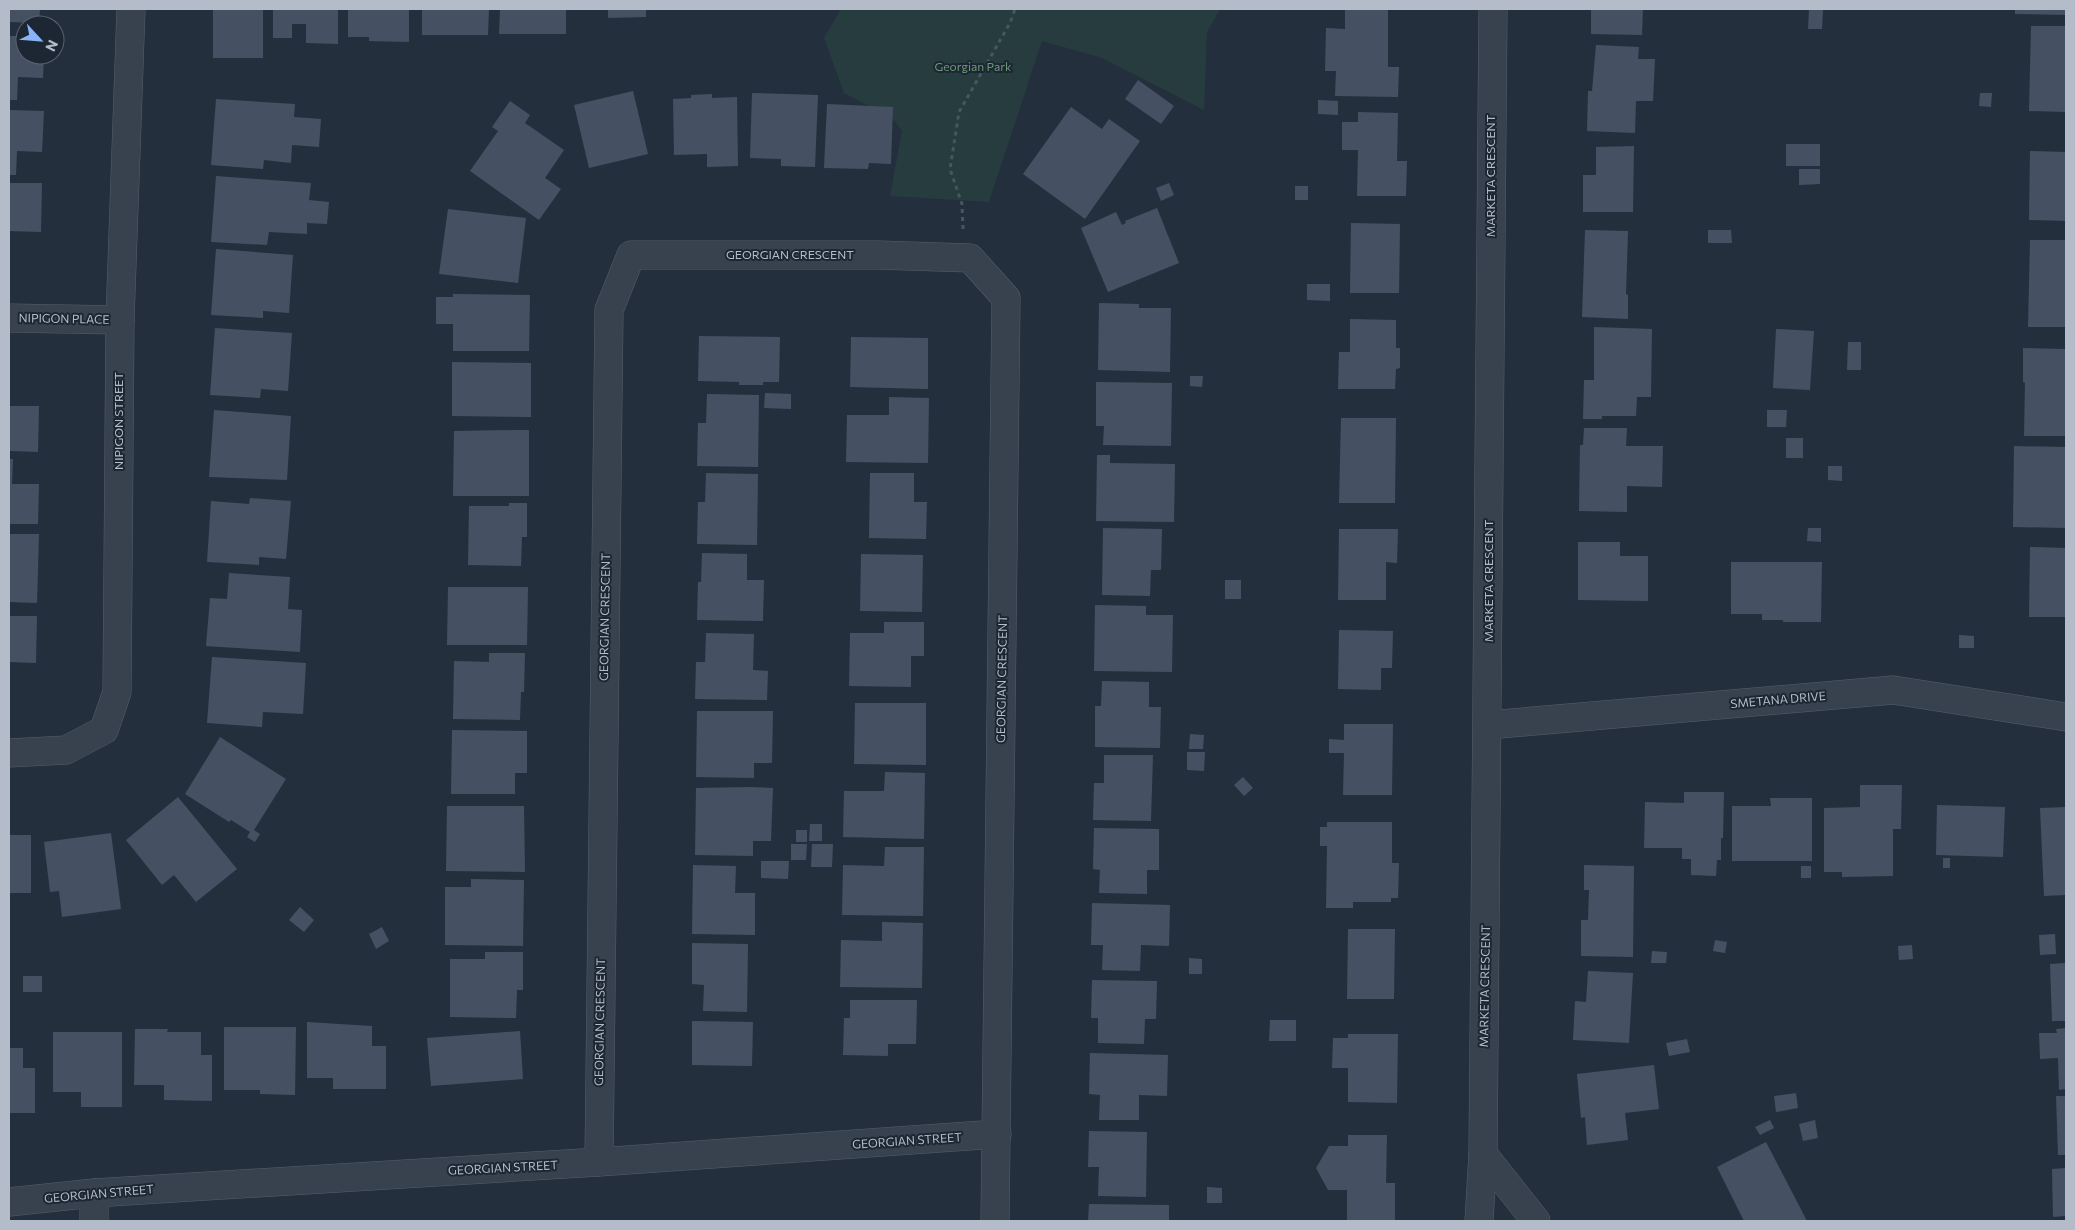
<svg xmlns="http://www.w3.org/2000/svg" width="2075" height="1230" font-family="Commissioner,sans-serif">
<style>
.green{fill:#263c3f}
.building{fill:#455162}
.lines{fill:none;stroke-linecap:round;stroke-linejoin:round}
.minor-casing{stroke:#565f6c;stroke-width:29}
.path{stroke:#44595c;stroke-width:3;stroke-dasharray:4 4;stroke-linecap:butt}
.minor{stroke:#38414e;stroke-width:28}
.labels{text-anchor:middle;stroke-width:4;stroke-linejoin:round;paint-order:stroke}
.park-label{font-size:12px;fill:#6b9a76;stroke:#1d2633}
.street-label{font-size:12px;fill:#b4bcc9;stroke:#1d2633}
</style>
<rect width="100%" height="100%" fill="#242f3e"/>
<polygon class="green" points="841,9 1220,9 1207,32 1204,110 1102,58 1042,41 989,202 890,196 902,131 893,119 844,93 824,38"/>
<g class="building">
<polygon points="9,9 40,9 39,23 9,22"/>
<rect x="213" y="9" width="50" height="49"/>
<polygon points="273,9 338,9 338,44 306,43 306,24 292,24 292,38 273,38"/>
<polygon points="348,9 409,9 409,42 369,41 369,37 348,37"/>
<polygon points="422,9 489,9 488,35 422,35"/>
<polygon points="500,9 566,9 566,34 499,34"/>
<polygon points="608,9 646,9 646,17 608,18"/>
<polygon points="1345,9 1388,9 1388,67 1399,67 1398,97 1335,96 1336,71 1325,71 1326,28 1345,29"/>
<polygon points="1591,9 1643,9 1642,35 1591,34"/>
<polygon points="1809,9 1823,10 1822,29 1808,29"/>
<polygon points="2015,9 2066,9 2066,15 2015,14"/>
<polygon points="2031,26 2066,26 2066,112 2029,111"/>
<polygon points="9,36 25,36 25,55 44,55 43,78 18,77 17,100 9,100"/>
<polygon points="1596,45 1639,47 1638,59 1655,59 1653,101 1636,101 1635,133 1587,131 1588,91 1592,91"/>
<polygon points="1138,80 1174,106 1161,124 1125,99"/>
<polygon points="633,91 648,154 589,168 574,105"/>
<polygon points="752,93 818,95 815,167 781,166 781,159 750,158"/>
<polygon points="1980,93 1992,93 1991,107 1979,106"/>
<polygon points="712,94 712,98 737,97 738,166 707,167 707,154 674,155 673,99 691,98 691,95"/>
<polygon points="216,99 295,104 294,117 321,119 319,147 292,145 291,163 264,160 263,169 211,165"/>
<polygon points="1318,100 1338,101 1338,115 1318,114"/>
<polygon points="510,101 530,115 525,123 564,150 545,178 561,189 539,220 470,171 498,131 492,127"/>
<polygon points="827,104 893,107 891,164 869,163 868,169 824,168"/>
<polygon points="1071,107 1102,129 1109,119 1140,141 1085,219 1023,174"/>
<polygon points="9,110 44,111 42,152 17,151 16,175 9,175"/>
<polygon points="1358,112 1398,113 1397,161 1407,161 1406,196 1357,196 1358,150 1342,150 1342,122 1358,122"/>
<rect x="1786" y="144" width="34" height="22"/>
<polygon points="1634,146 1633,212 1583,212 1583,175 1596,175 1596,147"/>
<polygon points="2030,151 2066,152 2066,221 2029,220"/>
<polygon points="1799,169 1820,169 1820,184 1799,185"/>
<polygon points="216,176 311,183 309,200 329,202 327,224 307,223 307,234 269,232 267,245 211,242"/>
<polygon points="9,183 42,183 41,232 9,231"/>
<polygon points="1169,183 1174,195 1161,201 1156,188"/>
<rect x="1295" y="186" width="13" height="14"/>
<polygon points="1157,208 1179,263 1108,292 1081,228 1116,212 1122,225 1126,223 1125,221"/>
<polygon points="448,209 526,218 518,283 439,274"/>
<polygon points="1351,223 1400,224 1399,293 1350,293"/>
<polygon points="1585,230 1628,231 1626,294 1628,295 1628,319 1582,317"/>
<polygon points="1708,230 1731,230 1732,243 1708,243"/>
<polygon points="2030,240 2066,240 2066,327 2028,327"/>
<polygon points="216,249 293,255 289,313 263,311 263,318 211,315"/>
<polygon points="1307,284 1330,284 1330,301 1307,300"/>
<polygon points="453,294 530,295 529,351 453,351 453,324 436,324 436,297 453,297"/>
<polygon points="1099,303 1139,304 1139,308 1171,308 1170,372 1098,370"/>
<polygon points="1350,319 1396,320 1396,348 1400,348 1400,368 1396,369 1395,389 1338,389 1339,352 1350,352"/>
<polygon points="1594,327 1652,329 1651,397 1637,397 1636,416 1602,416 1602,419 1583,419 1584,380 1594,380"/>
<polygon points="215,328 292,333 288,391 261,389 260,398 210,395"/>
<polygon points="1776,329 1814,331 1810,390 1773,388"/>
<polygon points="699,336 780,337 779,382 763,382 763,385 739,385 739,382 698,381"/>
<polygon points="851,337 928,338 928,389 850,387"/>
<polygon points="1848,342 1861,342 1861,370 1847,370"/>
<polygon points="2023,348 2066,349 2066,436 2024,436 2025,383 2023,382"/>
<polygon points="452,362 531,363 531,417 452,416"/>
<polygon points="1190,376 1203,376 1202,387 1190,386"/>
<polygon points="1096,382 1172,383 1171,446 1103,445 1104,426 1096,426"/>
<polygon points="765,393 791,394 791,409 764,408"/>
<polygon points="707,394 759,395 758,467 697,466 698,423 706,423"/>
<polygon points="889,397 929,398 928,463 846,462 847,415 889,415"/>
<polygon points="9,406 39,406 38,452 9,451"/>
<polygon points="214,410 291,416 287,480 209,477"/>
<polygon points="1767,410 1787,410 1786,427 1767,427"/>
<polygon points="1341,418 1396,418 1395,503 1339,503"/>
<polygon points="1584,428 1627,428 1626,446 1663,446 1662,487 1627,486 1627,512 1579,511 1580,445 1583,445"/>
<polygon points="517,430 529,430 529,496 453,496 454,431"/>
<rect x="1786" y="438" width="17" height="20"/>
<polygon points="2014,446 2066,447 2066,528 2013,527"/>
<polygon points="1097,455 1110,455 1110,463 1175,464 1174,522 1096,521"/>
<polygon points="9,459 13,459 12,484 39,484 38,524 9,524"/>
<polygon points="1828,466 1842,466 1842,481 1828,480"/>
<polygon points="706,473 758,474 757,545 697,544 698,502 705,502"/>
<polygon points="870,473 914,473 914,502 927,502 926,539 869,538"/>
<polygon points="250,498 291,501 286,559 259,557 259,565 207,562 211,501 249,504"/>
<polygon points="509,503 527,503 527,537 522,537 521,566 468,565 469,506 509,506"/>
<polygon points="1103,528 1162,529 1161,570 1151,570 1150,596 1102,595"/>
<polygon points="1808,528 1821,528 1821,542 1807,541"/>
<polygon points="1339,529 1398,529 1397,563 1386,562 1386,600 1338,600"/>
<polygon points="9,534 39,534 37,603 9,602"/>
<polygon points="1578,542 1620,542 1620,556 1648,556 1648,601 1578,600"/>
<polygon points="2030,547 2066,548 2066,617 2029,617"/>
<polygon points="702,553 747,554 747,580 764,580 763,621 697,620 698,582 701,582"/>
<polygon points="861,554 923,555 922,612 860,611"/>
<polygon points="1731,562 1822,562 1821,622 1783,622 1783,620 1762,620 1762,614 1731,614"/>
<polygon points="229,573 290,577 288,609 302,610 300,652 206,646 210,598 227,599"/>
<rect x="1225" y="580" width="16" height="19"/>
<polygon points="448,587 528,587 527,645 447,645"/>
<polygon points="1095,605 1146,606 1146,615 1173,615 1172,672 1094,671"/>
<polygon points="9,616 37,616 36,663 9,662"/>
<polygon points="884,622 924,622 924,656 911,656 911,687 849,686 850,633 884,633"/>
<polygon points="1339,630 1393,631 1392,668 1381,668 1381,690 1338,689"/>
<polygon points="706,633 754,634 753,670 768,671 767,700 695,699 696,662 705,662"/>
<polygon points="1959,635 1974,636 1974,648 1959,648"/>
<polygon points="489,653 525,653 524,692 521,692 520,720 453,719 454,661 489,662"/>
<polygon points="212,657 306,663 303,714 263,712 262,727 207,723"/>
<polygon points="1102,681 1149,682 1149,707 1161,707 1160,748 1095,747 1095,706 1101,706"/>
<polygon points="855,703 926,703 926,765 854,764"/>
<polygon points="697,711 773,711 772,763 754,763 754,778 696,777"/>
<polygon points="1344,724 1393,724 1392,795 1343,795 1344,753 1329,753 1329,739 1344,740"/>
<polygon points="452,730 527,731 527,773 515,773 515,794 451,794"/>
<polygon points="1190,734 1204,735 1203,749 1189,749"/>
<polygon points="220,737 286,779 254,830 260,834 255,842 247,837 250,832 231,820 229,822 185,794"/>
<polygon points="1187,752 1205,752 1204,771 1187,770"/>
<polygon points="1104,755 1153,755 1151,821 1093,820 1094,783 1104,783"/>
<polygon points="885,772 925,773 924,839 843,837 844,791 884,791"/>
<polygon points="1243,777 1253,788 1244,796 1234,785"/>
<polygon points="1860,785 1902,785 1901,829 1893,829 1893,876 1842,877 1842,872 1824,872 1824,808 1860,807"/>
<polygon points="750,787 773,788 771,841 753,841 753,856 695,855 696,788"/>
<polygon points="1684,792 1724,792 1723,838 1721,838 1721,860 1717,860 1716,876 1691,875 1691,859 1682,859 1682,848 1644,848 1645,802 1684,803"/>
<polygon points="178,797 237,869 196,902 174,875 162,885 126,840"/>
<polygon points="1770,798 1812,798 1812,861 1732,861 1732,806 1771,806"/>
<polygon points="1937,805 2005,807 2003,857 1936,855"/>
<polygon points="447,806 524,806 525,872 446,871"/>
<polygon points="2066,807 2066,895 2044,896 2040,808"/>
<polygon points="1327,822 1392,822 1392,863 1399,863 1398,898 1391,898 1391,902 1353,902 1353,908 1326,908 1327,846 1320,846 1320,827 1327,827"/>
<polygon points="810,824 822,824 822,841 809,841"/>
<polygon points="1094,828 1159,829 1159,870 1147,870 1147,894 1099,893 1100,870 1093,869"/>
<rect x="796" y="830" width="11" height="12"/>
<polygon points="111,833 121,909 62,917 59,891 50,892 44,842"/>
<rect x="9" y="835" width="22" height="58"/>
<polygon points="791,844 807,844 806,860 791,860"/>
<polygon points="812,844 833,844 832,867 811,867"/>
<polygon points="885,847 924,847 923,916 842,915 843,865 884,866"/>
<rect x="1943" y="858" width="7" height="10"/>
<polygon points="761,861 789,861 788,879 761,878"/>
<polygon points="693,865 736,866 735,893 755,893 755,935 692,934"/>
<polygon points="1584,865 1634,866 1633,957 1581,956 1581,920 1588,920 1589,890 1584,890"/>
<rect x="1801" y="866" width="10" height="12"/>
<polygon points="471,879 524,880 523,946 445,945 445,887 471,887"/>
<polygon points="1092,903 1170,905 1169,946 1141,945 1140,971 1102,970 1103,945 1091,945"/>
<polygon points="300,907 314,920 304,932 289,920"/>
<polygon points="882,922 923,923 922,988 840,987 841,940 882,941"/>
<polygon points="382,927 389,941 376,949 369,934"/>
<polygon points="1348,929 1395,929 1394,999 1347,999"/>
<polygon points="2055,934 2056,954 2040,955 2039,935"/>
<polygon points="1715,940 1727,942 1725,953 1713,951"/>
<polygon points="692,943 748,944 747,1012 703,1011 704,985 692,984"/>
<polygon points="1912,945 1913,959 1899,960 1898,946"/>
<polygon points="1652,951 1667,952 1666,963 1651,963"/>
<polygon points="485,952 523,952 523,990 517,990 516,1018 450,1017 450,959 485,959"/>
<polygon points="1189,958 1202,959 1202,974 1189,974"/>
<polygon points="2066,963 2066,1021 2052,1021 2050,964"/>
<polygon points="1588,971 1633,973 1629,1043 1573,1040 1575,1001 1586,1002"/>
<rect x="23" y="976" width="19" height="16"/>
<polygon points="1092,980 1157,981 1156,1019 1145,1019 1144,1044 1098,1043 1098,1018 1091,1018"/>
<polygon points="850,1000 917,1000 916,1044 888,1044 888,1056 843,1055 844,1018 850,1018"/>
<polygon points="1270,1020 1296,1020 1296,1041 1269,1041"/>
<polygon points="692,1021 753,1022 752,1066 692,1065"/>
<polygon points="307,1022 372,1026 372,1046 386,1046 386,1089 333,1089 333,1078 307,1078"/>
<polygon points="224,1027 296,1027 295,1095 260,1094 260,1090 224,1090"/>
<polygon points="2066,1028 2066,1089 2059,1090 2058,1058 2040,1059 2039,1033 2057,1033 2056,1029"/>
<polygon points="135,1029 168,1029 167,1032 201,1032 201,1055 212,1055 212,1101 164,1100 164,1085 134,1085"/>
<polygon points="520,1031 523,1079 431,1086 427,1038"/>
<polygon points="53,1032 122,1032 122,1107 81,1107 81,1092 53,1092"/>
<polygon points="1348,1034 1398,1034 1397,1103 1348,1102 1348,1068 1332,1068 1333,1038 1348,1038"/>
<polygon points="1687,1039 1690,1052 1669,1056 1666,1043"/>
<polygon points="9,1048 23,1048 23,1068 35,1068 35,1113 9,1113"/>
<polygon points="1090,1053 1168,1055 1167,1096 1139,1095 1139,1120 1099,1120 1100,1095 1089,1094"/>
<polygon points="1654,1065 1659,1109 1625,1113 1628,1140 1587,1145 1585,1117 1581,1118 1577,1074"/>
<polygon points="1796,1093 1798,1108 1776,1112 1774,1096"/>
<polygon points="2056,1096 2066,1096 2066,1155 2058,1155"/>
<polygon points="1770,1120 1774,1128 1760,1135 1755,1127"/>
<polygon points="1815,1120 1818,1138 1803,1141 1799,1124"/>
<polygon points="1089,1131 1147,1132 1146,1197 1098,1196 1099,1167 1088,1167"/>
<polygon points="1348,1135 1387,1135 1386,1183 1395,1183 1395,1221 1347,1221 1347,1190 1328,1190 1316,1168 1329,1146 1348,1146"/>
<polygon points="1766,1142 1807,1221 1744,1221 1717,1167"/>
<polygon points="2066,1168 2066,1216 2053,1217 2052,1169"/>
<polygon points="1207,1187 1222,1188 1222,1203 1207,1203"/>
<polygon points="1089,1204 1169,1205 1169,1221 1088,1221"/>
</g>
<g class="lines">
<defs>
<g id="minor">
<polyline points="9,318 120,320"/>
<polyline points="1488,725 1893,690 2066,717"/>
<polyline points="9,753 66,750 104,730 117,692 120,320 131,9"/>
<polyline points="1483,1154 1536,1221"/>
<polyline points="599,1162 609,310 631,255 878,255 970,258 1006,298 995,1221"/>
<polyline points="9,1202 94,1193 599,1162 997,1134"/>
<polyline points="94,1221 94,1193"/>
<polyline points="1479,1221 1483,1154 1493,9"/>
</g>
</defs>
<use href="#minor" class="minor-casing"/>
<polyline class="path" points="963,229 962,204 950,169 959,112 1010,23 1015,9"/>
<use href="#minor" class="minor"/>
</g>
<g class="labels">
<g class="park-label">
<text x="973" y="71">Georgian Park</text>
</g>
<g class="street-label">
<text transform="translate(1491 176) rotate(-90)" y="4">MARKETA CRESCENT</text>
<text x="790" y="259">GEORGIAN CRESCENT</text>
<text transform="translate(64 319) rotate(1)" y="4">NIPIGON PLACE</text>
<text transform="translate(119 421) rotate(-90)" y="4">NIPIGON STREET</text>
<text transform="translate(1489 581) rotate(-90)" y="4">MARKETA CRESCENT</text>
<text transform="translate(605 617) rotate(-89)" y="4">GEORGIAN CRESCENT</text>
<text transform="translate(1002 679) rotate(-89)" y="4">GEORGIAN CRESCENT</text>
<text transform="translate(1778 700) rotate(-5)" y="4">SMETANA DRIVE</text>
<text transform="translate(1485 986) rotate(-89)" y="4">MARKETA CRESCENT</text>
<text transform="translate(600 1022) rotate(-89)" y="4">GEORGIAN CRESCENT</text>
<text transform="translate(907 1141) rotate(-4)" y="4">GEORGIAN STREET</text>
<text transform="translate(503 1168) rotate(-3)" y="4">GEORGIAN STREET</text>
<text transform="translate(99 1194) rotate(-5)" y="4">GEORGIAN STREET</text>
</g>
</g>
<rect width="2075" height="1230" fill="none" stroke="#b4bcc9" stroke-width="20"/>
<g transform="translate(40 40) rotate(116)"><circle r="24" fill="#1d2633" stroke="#59626f"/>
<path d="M0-4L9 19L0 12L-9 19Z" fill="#8ab4f8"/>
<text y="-8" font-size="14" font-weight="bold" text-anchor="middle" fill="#b4bcc9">N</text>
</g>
</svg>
